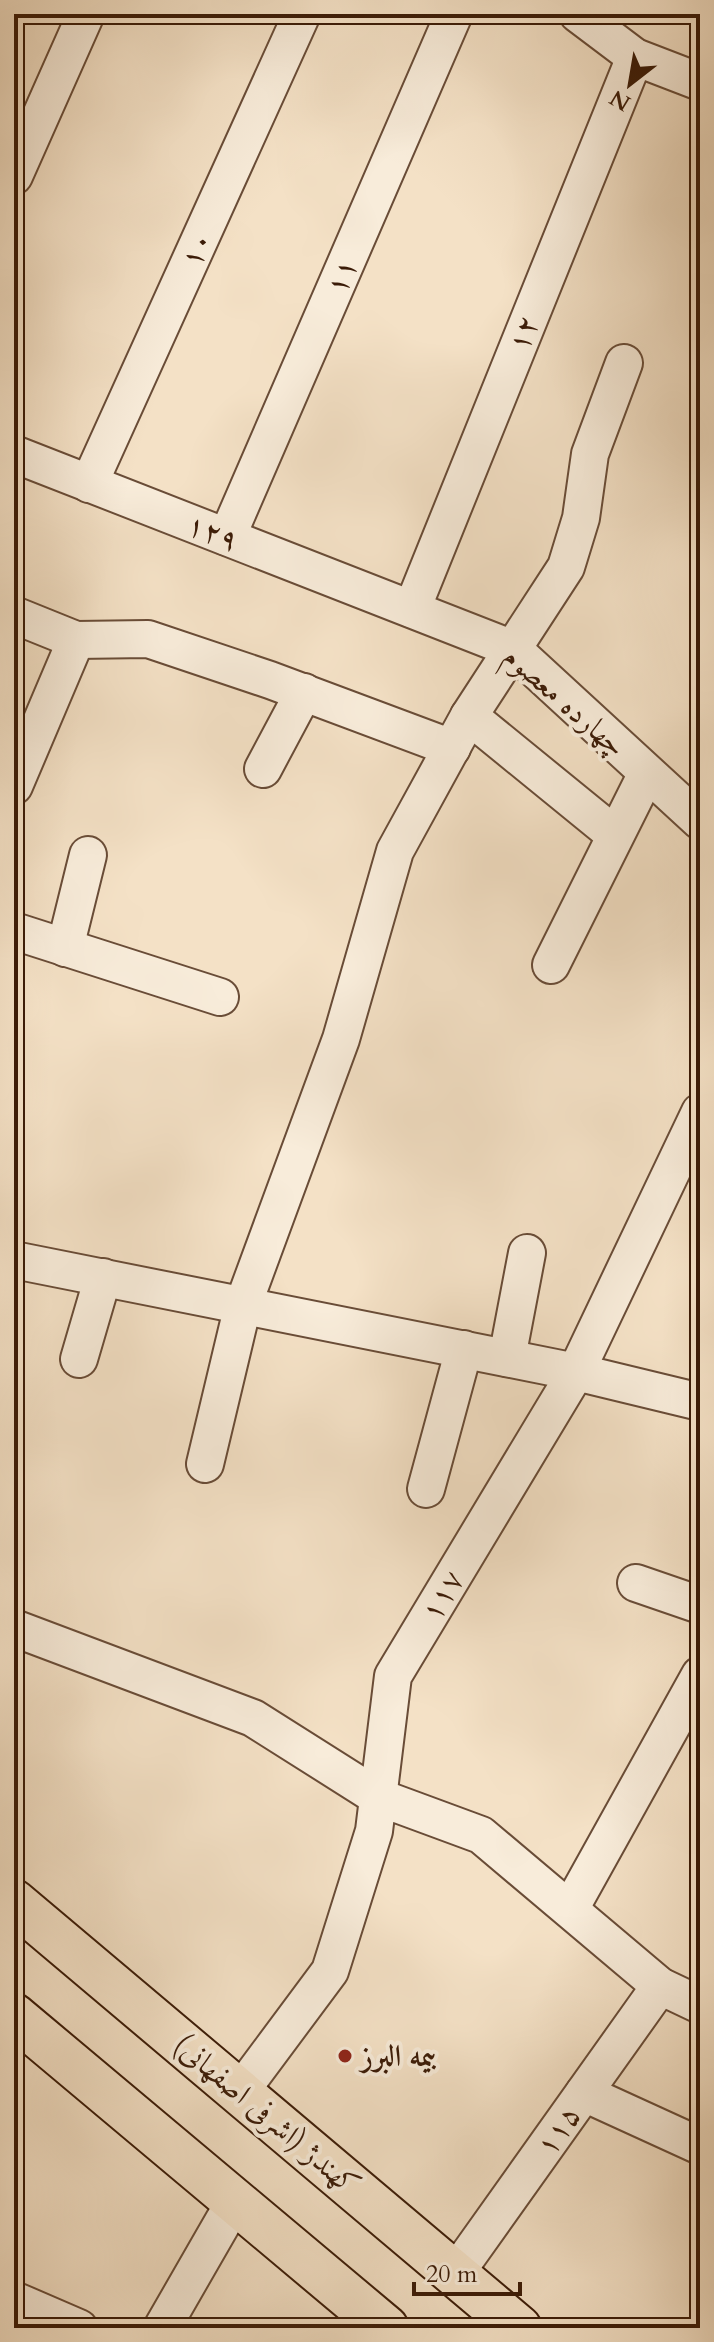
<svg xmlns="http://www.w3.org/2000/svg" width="714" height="2342" font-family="Cardo,Amiri,serif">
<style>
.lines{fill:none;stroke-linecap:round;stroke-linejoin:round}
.street-casing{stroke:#694c37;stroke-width:40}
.primary-casing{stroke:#3b1b07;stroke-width:48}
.street{stroke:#f8ecda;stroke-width:36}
.primary{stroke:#f4e1c6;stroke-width:44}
.poi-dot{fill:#8f2418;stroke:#f8ecda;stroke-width:3}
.labels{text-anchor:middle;stroke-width:8;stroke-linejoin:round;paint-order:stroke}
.street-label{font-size:30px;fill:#3b1b07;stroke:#f8ecda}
.poi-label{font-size:30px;font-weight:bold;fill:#3b1b07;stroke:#f8ecda;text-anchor:start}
</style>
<rect width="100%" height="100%" fill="#f4e1c6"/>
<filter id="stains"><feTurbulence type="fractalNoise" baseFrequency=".0025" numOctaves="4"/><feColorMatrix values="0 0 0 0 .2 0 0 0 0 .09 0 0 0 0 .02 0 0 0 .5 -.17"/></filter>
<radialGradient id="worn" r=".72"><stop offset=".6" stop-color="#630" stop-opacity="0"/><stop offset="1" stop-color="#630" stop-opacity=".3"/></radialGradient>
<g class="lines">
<defs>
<g id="street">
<polyline points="578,14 635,57 700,82"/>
<polyline points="14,176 86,14"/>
<polyline points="14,454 513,649 700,821"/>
<polyline points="89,484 302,14"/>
<polyline points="227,537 454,14"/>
<polyline points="412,609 635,57"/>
<polyline points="14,615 76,640 148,639 270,680 452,748"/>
<polyline points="469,716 615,835"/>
<polyline points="263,769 304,692"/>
<polyline points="14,786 76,640"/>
<polyline points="14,931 220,997"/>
<polyline points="65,948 88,855"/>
<polyline points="551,965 647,773"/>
<polyline points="14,1260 576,1372 700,1402"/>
<polyline points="507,1358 527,1253"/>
<polyline points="79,1359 103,1277"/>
<polyline points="205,1464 243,1305 341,1039 395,851 469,716 566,567 581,518 590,454 624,363"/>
<polyline points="426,1489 464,1349"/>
<polyline points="636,1583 700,1605"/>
<polyline points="14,1628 253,1718 378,1797 481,1835 660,1986 700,2005"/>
<polyline points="570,1909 700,1675"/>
<polyline points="240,2092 330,1971 374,1831 393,1676 576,1372 700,1112"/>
<polyline points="584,2093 700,2146"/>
<polyline points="455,2274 660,1986"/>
<polyline points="14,2300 79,2328"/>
<polyline points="162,2328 235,2201"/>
</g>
<g id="primary">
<polyline points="14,1902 519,2328"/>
<polyline points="14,2016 386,2328"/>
</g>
</defs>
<use href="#street" class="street-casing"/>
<use href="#primary" class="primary-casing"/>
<use href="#street" class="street"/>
<use href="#primary" class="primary"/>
</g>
<circle class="poi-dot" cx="345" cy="2056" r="8"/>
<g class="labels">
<g class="street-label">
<text transform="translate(196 249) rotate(-66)" y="10">۱۰</text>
<text transform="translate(341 276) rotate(-67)" y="10">۱۱</text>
<text transform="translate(523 333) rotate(-68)" y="10">۱۲</text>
<text transform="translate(213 532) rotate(21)" y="10">۱۲۹</text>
<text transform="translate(565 701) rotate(41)" y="10">چهارده معصوم</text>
<text transform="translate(442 1595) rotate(-59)" y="10">۱۱۷</text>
<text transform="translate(267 2115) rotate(40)" y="10">کهندژ (اشرفی اصفهانی)</text>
<text transform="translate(558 2130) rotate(-55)" y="10">۱۱۵</text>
</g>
<g class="poi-label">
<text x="361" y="2066">بیمه البرز</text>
</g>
</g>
<rect width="714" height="2342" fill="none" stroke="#f4e1c6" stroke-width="48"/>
<rect x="16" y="16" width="682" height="2310" fill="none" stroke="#3b1b07" stroke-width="4"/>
<rect x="24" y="24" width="666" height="2294" fill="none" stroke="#3b1b07" stroke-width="2"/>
<g transform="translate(630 84) rotate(211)" stroke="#f8ecda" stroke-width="6" paint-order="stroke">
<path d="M0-6L14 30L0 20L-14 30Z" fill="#3b1b07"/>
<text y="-12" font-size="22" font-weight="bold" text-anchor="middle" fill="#3b1b07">N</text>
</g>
<path d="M414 2282v12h106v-12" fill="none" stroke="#3b1b07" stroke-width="4"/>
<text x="426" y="2282" font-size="24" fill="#3b1b07" stroke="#f8ecda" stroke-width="6" paint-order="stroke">20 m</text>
<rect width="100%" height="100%" filter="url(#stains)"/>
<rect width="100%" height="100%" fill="url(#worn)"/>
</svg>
